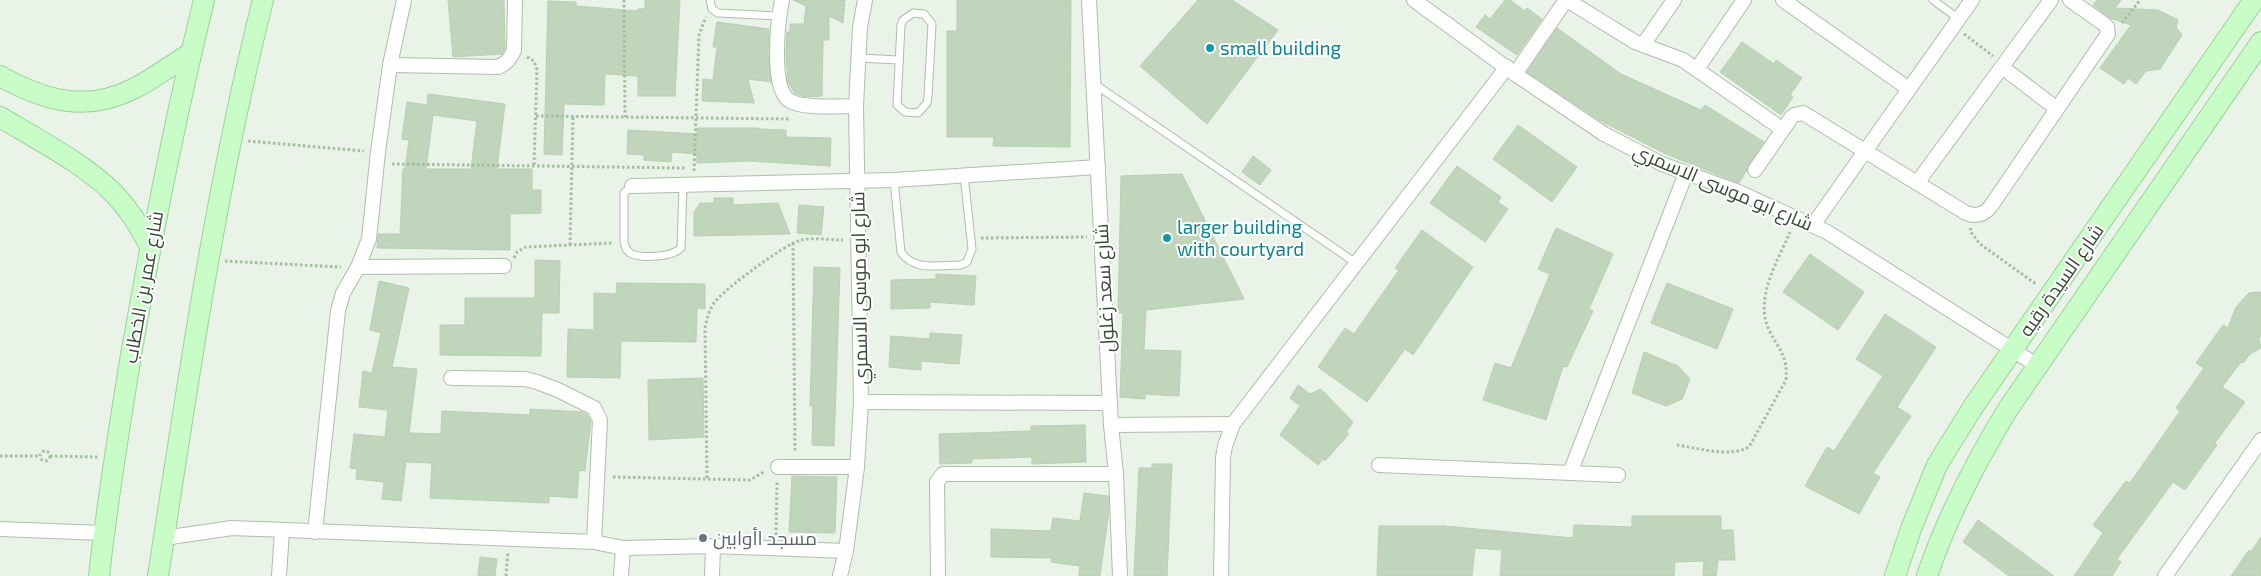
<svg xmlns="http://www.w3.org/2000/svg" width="2261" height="576" font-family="'Exo 2',Cairo,sans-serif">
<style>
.building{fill:#c1d5bd;stroke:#b6d0b1;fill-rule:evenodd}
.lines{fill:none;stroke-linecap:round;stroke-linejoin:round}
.lane-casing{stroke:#adbfaa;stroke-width:9}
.street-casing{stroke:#adbfaa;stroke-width:16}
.secondary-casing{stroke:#9bd299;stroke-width:22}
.path{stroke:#a1c09c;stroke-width:3;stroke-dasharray:2.5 2.5;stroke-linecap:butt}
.lane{stroke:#fff;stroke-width:7}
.street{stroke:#fff;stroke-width:14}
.secondary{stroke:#c9fdc8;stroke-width:20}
.culture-dot{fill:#0f9aa8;stroke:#fff;stroke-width:2}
.worship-dot{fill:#6b7280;stroke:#fff;stroke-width:2}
.labels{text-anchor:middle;stroke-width:4;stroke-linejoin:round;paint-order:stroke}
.culture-label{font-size:19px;fill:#0d838f;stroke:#fff;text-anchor:start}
.street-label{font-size:19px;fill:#394737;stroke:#fff}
.worship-label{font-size:19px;fill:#5b616d;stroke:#fff;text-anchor:start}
</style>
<rect width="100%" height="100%" fill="#e9f3e8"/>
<g class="building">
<polygon points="448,0 504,0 505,48 502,54 453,57"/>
<polygon points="645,0 680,0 675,96 638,96 638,76 605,74 604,105 564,104 562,155 544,154 548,1 576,2 576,6 638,11 638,9 645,9"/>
<polygon points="793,0 845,0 843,23 829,16 829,40 823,40 822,96 806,97 795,94 788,81 786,54 787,32 790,32 790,24 804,24 806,6"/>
<polygon points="957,0 1071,0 1070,147 993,146 994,137 947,137 947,31 957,31"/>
<polygon points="1198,0 1232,0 1278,30 1207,124 1140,66"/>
<polygon points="1505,0 1510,0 1525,11 1527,8 1542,19 1517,55 1476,27 1485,15 1490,19"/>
<polygon points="2097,0 2121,0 2115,8 2158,10 2178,20 2176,27 2182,35 2160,69 2146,71 2136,84 2128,78 2124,84 2100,68 2131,25 2110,18 2093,5"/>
<polygon points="717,22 769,29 768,54 771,82 748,79 754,103 702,101 703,79 713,80 717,47 713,47"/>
<polygon points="1557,28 1621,74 1701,110 1705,105 1764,142 1739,183 1666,154 1601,121 1527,72"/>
<polygon points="1742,42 1774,64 1776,60 1802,78 1790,95 1793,97 1781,115 1720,72"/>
<path d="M428,94L505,104L497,169H532V190H541V213L510,214V250L377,248L378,234H400L403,169H405L409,140L402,139L407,102L427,105ZM433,115L477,121L471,169H426Z"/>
<polygon points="1518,125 1577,167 1552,202 1493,159"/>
<polygon points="697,128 759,128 759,129 786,130 786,137 831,138 830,166 749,161 697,163 697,154 672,152 671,162 644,160 644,155 627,154 628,130 697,134"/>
<polygon points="1253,156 1271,170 1260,185 1242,172"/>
<polygon points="1457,166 1501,197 1498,202 1508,209 1485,242 1430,203"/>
<polygon points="1182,174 1244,299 1146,310 1144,350 1181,351 1179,396 1145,394 1145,399 1120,397 1123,313 1118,313 1121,176"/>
<polygon points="714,198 733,198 733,205 778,203 790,234 694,236 694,212 700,203 714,203"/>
<polygon points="799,205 824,207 821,235 797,233"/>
<polygon points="1556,228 1613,254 1589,309 1593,311 1567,367 1563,366 1546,420 1483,400 1495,363 1511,368 1550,274 1538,269"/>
<polygon points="1422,230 1473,267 1413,355 1405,349 1367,402 1318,367 1345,328 1354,334 1399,270 1395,268"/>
<polygon points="1810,254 1864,292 1838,330 1783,292"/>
<polygon points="535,260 560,261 559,313 542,313 541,356 440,355 440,325 465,325 465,298 535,298"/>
<polygon points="814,267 840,268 834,446 812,445 813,406 810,406"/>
<polygon points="936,274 976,276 974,305 930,302 930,308 891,309 891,280 936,279"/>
<polygon points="379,281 409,288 392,367 417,369 409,433 441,434 442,411 530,415 530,409 582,412 587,415 591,421 585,471 579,470 577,498 549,496 549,503 430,498 432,463 406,462 401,501 382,499 384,482 356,479 357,469 350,468 354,434 385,437 388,410 359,407 363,371 372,373 381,333 370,330"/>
<polygon points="617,283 705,284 705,309 697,308 696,342 621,341 620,378 567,377 568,329 594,330 594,293 616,294"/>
<polygon points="1667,283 1733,309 1717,349 1651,323"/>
<polygon points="2261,292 2261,335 2259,339 2261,348 2250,354 2243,363 2241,362 2222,387 2245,402 2215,443 2217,445 2185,490 2173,482 2117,559 2121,562 2112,576 2074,576 2103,533 2093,525 2126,481 2130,483 2180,411 2176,408 2204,368 2196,363 2223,325 2228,328 2236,307 2249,293"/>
<polygon points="1885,314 1936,347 1897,407 1911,416 1873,473 1880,477 1859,514 1805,486 1827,447 1834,451 1883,376 1856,359"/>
<polygon points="930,333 962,335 959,364 921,361 921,370 889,367 891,336 930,339"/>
<polygon points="1644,352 1678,366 1690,379 1682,399 1666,406 1632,393"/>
<polygon points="703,378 704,437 649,440 648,380"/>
<polygon points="1298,385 1310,394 1321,389 1353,422 1346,432 1349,434 1325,461 1323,459 1318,465 1280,435 1300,406 1290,398"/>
<polygon points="1085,425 1086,462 1032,464 1032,457 972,459 972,463 940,464 939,434 1031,431 1031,426"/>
<polygon points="1152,464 1172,464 1167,576 1134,576 1139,468 1152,468"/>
<polygon points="792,476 837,477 835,533 789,532"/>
<polygon points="1084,493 1108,496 1109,511 1100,576 1079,576 1080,566 1051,562 1052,558 991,557 991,529 1051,531 1053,518 1080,521"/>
<polygon points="1632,516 1721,516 1721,530 1733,530 1735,560 1718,560 1716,576 1703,576 1704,561 1675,562 1674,576 1500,576 1502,550 1475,548 1472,576 1377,576 1379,526 1445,526 1573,538 1574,525 1632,527"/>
<polygon points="1978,520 2054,576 2009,576 1963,542"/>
<polygon points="2261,537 2261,576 2231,576 2249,550 2251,552"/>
<polygon points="480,557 497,559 495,576 478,576"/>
</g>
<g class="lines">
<defs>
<g id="lane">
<polyline points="710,0 712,9 718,13 779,16"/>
<polyline points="1933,0 1959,19"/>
<polygon points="913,13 924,14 932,24 928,96 927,103 918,113 905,112 897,105 901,25 903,20"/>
<polyline points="859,58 899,60"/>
<polyline points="1093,83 1356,263"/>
<path d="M894,180L901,252C914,272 940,265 961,265L967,262L972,249L964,175"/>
<path d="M632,186L624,193V242C625,247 626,250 630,253C640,259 673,257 681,248L683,185"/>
</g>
<g id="street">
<path d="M782,0C778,21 770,89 790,101C804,109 840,106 856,106"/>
<polyline points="1089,0 1111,425 1116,474 1120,576"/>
<polyline points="1414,0 1515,74 1604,134 1662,164 1736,191 1827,232 2038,366"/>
<polyline points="1567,0 1635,42 1683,60 1782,129"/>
<polyline points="1783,0 1909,89"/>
<polyline points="1643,45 1674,0"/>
<path d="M390,65L498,67C507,63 510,59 514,50L515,0"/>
<polyline points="2002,67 2057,109"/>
<polyline points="1697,69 1744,0"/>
<polyline points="1515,74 1566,0"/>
<path d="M1755,170L1791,118L1794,115L1803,113L1966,213C1976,217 1984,215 1991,206L2108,34L2107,27L2104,24L2070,0"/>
<polyline points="1917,183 2051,0"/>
<polyline points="632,186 894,180 1098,167"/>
<polyline points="1813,225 1972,0"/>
<polyline points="358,267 504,266"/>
<polyline points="451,378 525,379 537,382 558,390 594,408 600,420 594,542"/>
<polyline points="861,402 1110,403"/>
<polyline points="1111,425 1233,424"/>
<polyline points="1379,465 1618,475"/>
<polyline points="778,467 857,467"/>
<polyline points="1570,473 1686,173"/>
<polyline points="0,529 103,533"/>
<polyline points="315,532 338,311 343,293 358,267 369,239 378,152 390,65 404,0"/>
<polyline points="164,538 232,528 594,542 623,548 713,546 846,551"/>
<polyline points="279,576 282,531"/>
<polyline points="621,576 623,548"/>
<polyline points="712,576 713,546"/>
<polyline points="840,576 846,551 857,467 861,402 856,106 860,27 865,0"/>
<polyline points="938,576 937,482 943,474 1116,474"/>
<polyline points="1221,576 1223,458 1225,446 1233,424 1507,67"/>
<polyline points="2165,576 2261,440"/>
</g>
<g id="secondary">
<path d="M0,76C45,101 87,113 135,88C155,78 173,64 191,53"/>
<path d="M0,117C35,138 92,168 118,198C131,212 141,229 150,246"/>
<path d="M99,576C107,502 119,429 131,355C152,236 175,118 204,0"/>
<path d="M158,576C188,383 215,190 263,0"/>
<polyline points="1895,576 1911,529 1937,465 1973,407 2254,0"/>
<path d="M1927,576C1947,517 1975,463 2008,409L2261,42"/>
</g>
</defs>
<use href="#lane" class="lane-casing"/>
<use href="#street" class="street-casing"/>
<use href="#secondary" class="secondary-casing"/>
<g class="path">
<polyline points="624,0 625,117"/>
<polyline points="2122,23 2140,0"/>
<polyline points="1964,34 1993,56"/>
<polyline points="527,57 534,61 537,70 534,165"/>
<polyline points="536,116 790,119"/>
<polyline points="248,141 364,151"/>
<polyline points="392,164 686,168"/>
<polyline points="694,171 699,35 706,17"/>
<polyline points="1971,228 1970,231 1980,244 2036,284"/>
<polyline points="981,238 1087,237"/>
<polyline points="793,243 795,452"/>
<polyline points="570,245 573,116"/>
<polyline points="514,258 517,252 526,247 613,243"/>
<polyline points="225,261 341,267"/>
<path d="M1677,445C1698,448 1729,458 1749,447L1786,380C1788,356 1779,350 1769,330C1754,298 1778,261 1790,232"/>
<circle cx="45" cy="456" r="5"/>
<polyline points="0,456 40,456"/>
<polyline points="50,456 98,457"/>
<polyline points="613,477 750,480 764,472"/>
<path d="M707,478L705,328C707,318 709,311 714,303C724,289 785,244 801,240C814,237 830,240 843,240"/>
<polyline points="776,535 777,482"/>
<polyline points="506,576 508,552"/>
</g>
<use href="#lane" class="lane"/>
<use href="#street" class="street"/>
<use href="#secondary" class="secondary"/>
</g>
<g class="culture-dot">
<circle cx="1210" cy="48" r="5"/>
<circle cx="1167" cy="238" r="5"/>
</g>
<circle class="worship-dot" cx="703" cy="538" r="5"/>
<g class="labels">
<g class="culture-label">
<text x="1220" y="55">small building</text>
<text x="1177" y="234">larger building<tspan x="1177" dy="22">with courtyard</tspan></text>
</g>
<g class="street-label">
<text transform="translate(1723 187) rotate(23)" y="7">شارع ابو موسى الاسمري</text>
<text transform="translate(2061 280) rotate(-55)" y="7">شارع السيدة رقيه</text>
<text transform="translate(143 287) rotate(-80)" y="7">شارع عمر بن الخطاب</text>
<text transform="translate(859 288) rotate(-91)" y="7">شارع ابو موسى الاسمري</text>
<text transform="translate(1104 288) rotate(-93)" y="7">شارع سعد زغلول</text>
</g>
<g class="worship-label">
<text x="713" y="545">مسجد اأوابين</text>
</g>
</g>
</svg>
